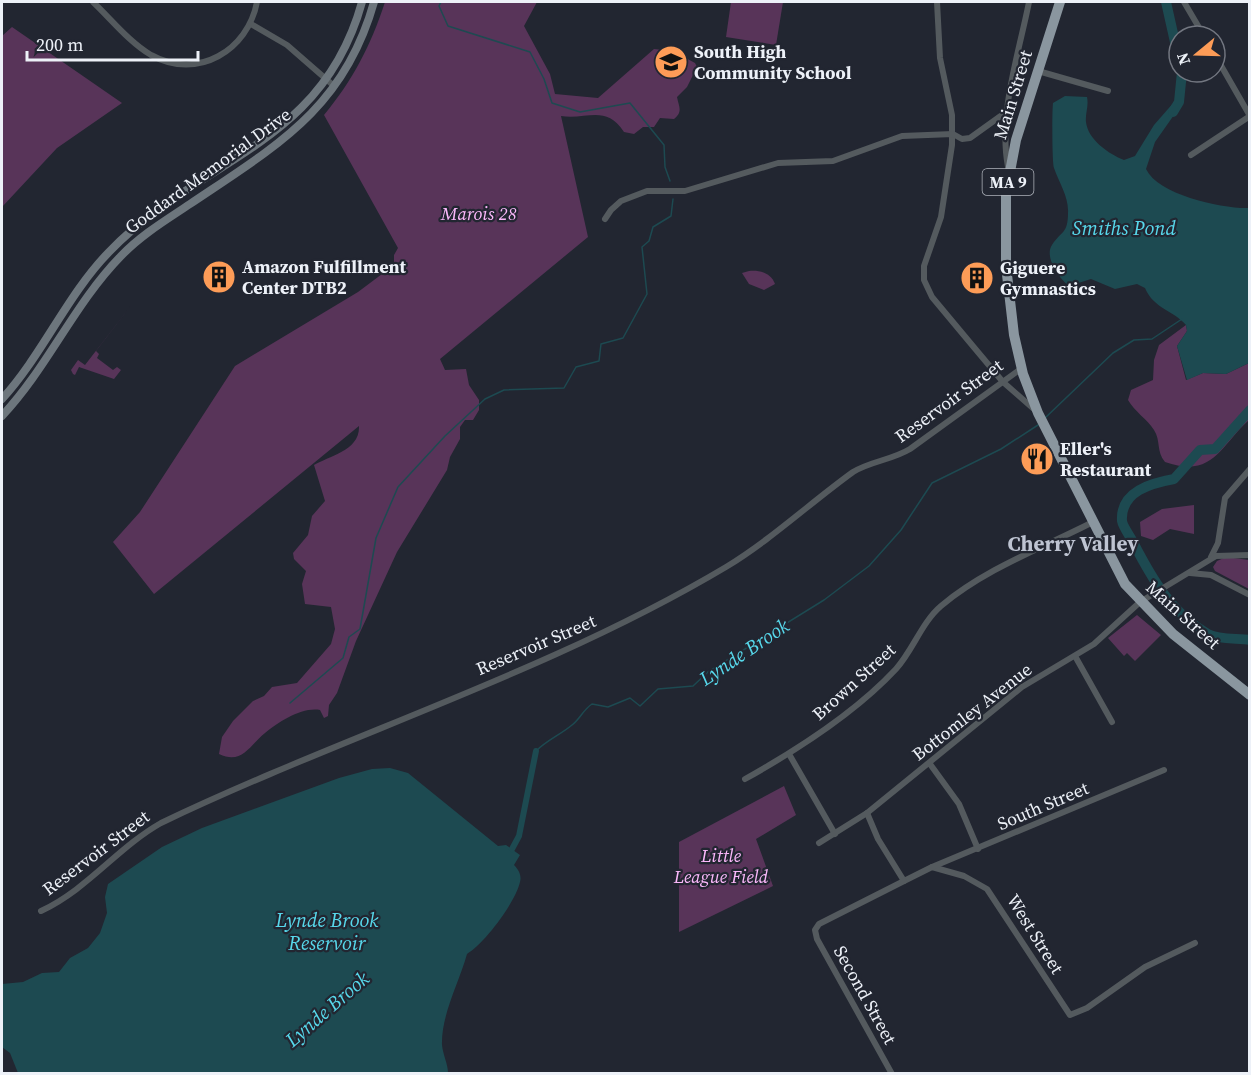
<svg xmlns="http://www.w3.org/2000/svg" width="1251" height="1075" font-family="'Source Serif 4',serif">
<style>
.green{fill:#583459}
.water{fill:#1d4a51}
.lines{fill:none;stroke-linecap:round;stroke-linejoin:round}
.stream{stroke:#1d4a51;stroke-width:1.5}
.canal{stroke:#1d4a51;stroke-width:6}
.river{stroke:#1d4a51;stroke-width:10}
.minor{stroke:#545a5e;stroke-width:6}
.secondary{stroke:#6d767d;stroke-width:8}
.trunk{stroke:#8a969f;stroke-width:10}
.labels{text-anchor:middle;stroke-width:4.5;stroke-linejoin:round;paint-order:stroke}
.shield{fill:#222631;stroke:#b0b4bc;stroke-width:1.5}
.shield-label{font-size:16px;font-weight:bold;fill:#edf1f8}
.poi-label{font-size:18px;font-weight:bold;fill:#edf1f8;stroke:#222631;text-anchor:start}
.street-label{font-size:18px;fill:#edf1f8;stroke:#222631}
.park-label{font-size:18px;font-style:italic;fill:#fbb8fb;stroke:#222631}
.water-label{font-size:20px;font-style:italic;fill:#57d8eb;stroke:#222631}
.quarter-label{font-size:21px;font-weight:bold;fill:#bec4d2;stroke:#222631}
</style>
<rect width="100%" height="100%" fill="#222631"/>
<g class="green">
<path d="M385,2H537L524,26L550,74L555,94L598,98L654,49L673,51L695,63L697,67L687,87L677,97C679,107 683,112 674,119L660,118L654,127H643L634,134L624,132C606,104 587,120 561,116L588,237L440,359L445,370L466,369L469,385L479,400V410L473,420H465L460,427V439L450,457L447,470L397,552L356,641L337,693L329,705L328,716L324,718L320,710C301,707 279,722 265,733C249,746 242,765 219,754L222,737L233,721L253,701L264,696L272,687L297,683L331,644L335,629L331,607L305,604L302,584L306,571L294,559L293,553L308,535L312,516L325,501L314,465C328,456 360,451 359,426L154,594L113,542L140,512L235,366L358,292L394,265V255L398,248L324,115C353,80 371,45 385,2Z"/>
<polygon points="731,2 783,2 776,45 726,37"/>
<polygon points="12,27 122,103 57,148 2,207 2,36"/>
<path d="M749,271C760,270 771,273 775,284L764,290L749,284L742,273Z"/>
<polygon points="133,303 96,351 99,354 97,358 113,370 117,367 121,370 114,379 79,367 75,375 73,374 71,370 78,360 85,365"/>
<path d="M1186,325L1187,331L1177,346L1186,380L1203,373L1226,374L1249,363V420C1220,446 1213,479 1165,462C1156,451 1161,441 1154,430C1147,419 1135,412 1128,400L1131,390L1153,380L1154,360L1159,345Z"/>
<polygon points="1194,505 1194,534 1170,529 1153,540 1141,536 1140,522 1162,509"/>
<polygon points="1226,557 1249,560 1249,589 1215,571 1213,567 1217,561"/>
<polygon points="1137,615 1161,635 1135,661 1127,653 1124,656 1108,638"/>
<polygon points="784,786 796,815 756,839 773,886 679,932 679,842"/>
</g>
<g class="water">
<path d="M1065,96L1087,97C1089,106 1085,114 1086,122C1088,140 1109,154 1124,160L1135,156L1154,125L1175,101L1179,102L1181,105L1155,142L1146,169C1158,195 1223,209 1249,208V363L1226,374L1203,373L1187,380L1177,346L1187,331L1186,325C1173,310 1154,309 1145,288L1137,284L1115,289L1091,279L1069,286C1059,278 1044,257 1052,245C1061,231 1068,234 1068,213C1069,197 1059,183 1054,168C1052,162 1052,111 1053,103Z"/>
<path d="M390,768L408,773L498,846L506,845L520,855L514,865C518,869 522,875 520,882C515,903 485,943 467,954C459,983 441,1015 442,1045C443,1055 448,1064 448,1073H18L10,1053L2,1047V984L23,982L42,973L59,972L70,958L88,948L100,933L107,913L105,897L108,884L162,847L202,828L339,778L372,769Z"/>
</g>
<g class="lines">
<g class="stream">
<polyline points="441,2 439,6 448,26 530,52 544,79 552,103 580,112 630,103 664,145 665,167 670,181"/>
<polyline points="1045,418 1113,353 1134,340 1152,339 1182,319"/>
<polyline points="290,703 343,658 349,637 360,629 376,538 398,487 445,436 485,399 504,390 564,388 576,367 599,361 601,344 623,338 647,294 642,247 649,241 653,227 671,216 673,199"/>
<path d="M536,751C547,740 560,735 572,725C580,719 583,710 592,704L608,707L630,698L640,706L658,689L693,686L708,672L824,600L869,566L901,530L932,483L1001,449L1038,425"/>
</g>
<polyline class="canal" points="512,849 519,836 536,751"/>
<g class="river">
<polyline points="1166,2 1179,60"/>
<polyline points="1173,112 1179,102 1182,72"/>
<path d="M1250,410L1215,449L1200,450L1174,479C1152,483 1120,491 1122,521C1123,527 1130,536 1133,542C1151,577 1172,614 1208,634C1219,640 1238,638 1250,640"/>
</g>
<g class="minor">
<path d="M93,2C111,19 129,42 151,55C198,81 248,50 257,2"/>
<polyline points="937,2 940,58 952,115 952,145 941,217 924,266 924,280 932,297 972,345 1003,382 1035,410"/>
<polyline points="1184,2 1204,36"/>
<polyline points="251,24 287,45 334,86"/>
<polyline points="1215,55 1250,116"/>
<polyline points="1038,71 1108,91"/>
<polyline points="1191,155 1250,116"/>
<path d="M1008,167C998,114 1019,53 1029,2"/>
<polyline points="605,219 611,210 621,201 647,191 685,191 778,163 833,161 902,136 953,134 962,139 970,138 1009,110"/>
<polyline points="1211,557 1218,543 1225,498 1250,469"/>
<polyline points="1190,573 1211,575 1250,595"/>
<polyline points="1075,656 1112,722"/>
<polyline points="789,754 835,834"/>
<polyline points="930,764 959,804 978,849"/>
<path d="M745,779C797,750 856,712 896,669C913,650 922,622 941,606C985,569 1042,548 1093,522"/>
<polyline points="867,813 878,839 904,881 932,867 964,876 987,889 1070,1015 1087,1008 1145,967 1195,943"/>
<polyline points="819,843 867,813 1022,687 1094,644 1140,602 1216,556 1250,555"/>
<polyline points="932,867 1164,770"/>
<path d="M41,911C88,889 117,848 161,823C347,734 548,673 726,567C772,539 810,503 853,472C871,461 892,460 910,449L1022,368"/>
<polyline points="892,1074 817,939 815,930 819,924 904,881"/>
</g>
<g class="secondary">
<path d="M2,399C43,354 67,295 109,252C199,158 322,147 362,2"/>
<path d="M2,416C48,367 74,304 121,256C141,235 166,220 190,204C276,146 344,109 374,2"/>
</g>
<polyline class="trunk" points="1060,2 1016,140 1006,193 1006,266 1014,335 1023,374 1038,413 1125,584 1173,634 1250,695"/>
</g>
<defs>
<symbol id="school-disc" viewBox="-11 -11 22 22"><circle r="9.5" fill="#fd9c57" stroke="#222631"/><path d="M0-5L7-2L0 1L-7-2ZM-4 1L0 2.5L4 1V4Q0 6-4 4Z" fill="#111"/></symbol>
<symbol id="building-disc" viewBox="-11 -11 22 22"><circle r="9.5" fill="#fd9c57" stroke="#222631"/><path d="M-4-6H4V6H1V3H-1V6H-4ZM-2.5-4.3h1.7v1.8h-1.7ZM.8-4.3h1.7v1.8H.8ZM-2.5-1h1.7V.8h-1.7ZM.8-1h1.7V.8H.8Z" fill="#111"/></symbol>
<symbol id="restaurant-disc" viewBox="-11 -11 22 22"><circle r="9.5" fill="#fd9c57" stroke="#222631"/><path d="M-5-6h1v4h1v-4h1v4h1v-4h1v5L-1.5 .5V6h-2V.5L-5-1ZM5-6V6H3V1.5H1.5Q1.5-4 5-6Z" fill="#111"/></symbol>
</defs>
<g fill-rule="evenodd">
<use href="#school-disc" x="652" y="43" width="38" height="38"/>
<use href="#building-disc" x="200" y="258" width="38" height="38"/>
<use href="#building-disc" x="958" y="259" width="38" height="38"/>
<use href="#restaurant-disc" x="1018" y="440" width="38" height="38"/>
</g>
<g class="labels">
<rect class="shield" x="982.5" y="169" width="51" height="26" rx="4.5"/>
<g class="shield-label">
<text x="1008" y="188">MA 9</text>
</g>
<g class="poi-label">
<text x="694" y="58">South High<tspan x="694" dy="21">Community School</tspan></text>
<text x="242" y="273">Amazon Fulfillment<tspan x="242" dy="21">Center DTB2</tspan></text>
<text x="1000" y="274">Giguere<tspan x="1000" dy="21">Gymnastics</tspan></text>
<text x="1060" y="455">Eller's<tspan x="1060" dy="21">Restaurant</tspan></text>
</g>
<g class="street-label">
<text transform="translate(1013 95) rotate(-73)" y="6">Main Street</text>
<text transform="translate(208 171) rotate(-36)" y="6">Goddard Memorial Drive</text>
<text transform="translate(949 401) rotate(-36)" y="6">Reservoir Street</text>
<text transform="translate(1183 615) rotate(42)" y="6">Main Street</text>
<text transform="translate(536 645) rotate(-23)" y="6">Reservoir Street</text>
<text transform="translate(854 682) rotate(-42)" y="6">Brown Street</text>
<text transform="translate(972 712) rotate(-38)" y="6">Bottomley Avenue</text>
<text transform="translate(1043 806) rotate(-23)" y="6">South Street</text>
<text transform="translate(96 853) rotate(-37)" y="6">Reservoir Street</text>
<text transform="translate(1035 934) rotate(58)" y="6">West Street</text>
<text transform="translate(865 995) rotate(61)" y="6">Second Street</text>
</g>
<g class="park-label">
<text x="479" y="220">Marois 28</text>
<text x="721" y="862">Little<tspan x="721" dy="21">League Field</tspan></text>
</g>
<g class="water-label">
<text x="1124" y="235">Smiths Pond</text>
<text transform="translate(744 652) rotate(-34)" y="7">Lynde Brook</text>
<text x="327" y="927">Lynde Brook<tspan x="327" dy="23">Reservoir</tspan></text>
<text transform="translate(327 1009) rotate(-41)" y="7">Lynde Brook</text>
</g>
<g class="quarter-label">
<text x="1073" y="551">Cherry Valley</text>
</g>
</g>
<rect width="1251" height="1075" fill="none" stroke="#edf1f8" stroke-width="6"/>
<g transform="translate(1197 54) rotate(251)"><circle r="28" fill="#222631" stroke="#737781" stroke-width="1.5"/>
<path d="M0-4.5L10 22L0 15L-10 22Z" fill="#fd9c57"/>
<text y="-9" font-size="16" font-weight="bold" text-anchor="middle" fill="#edf1f8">N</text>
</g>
<path d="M27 51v9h171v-9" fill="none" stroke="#edf1f8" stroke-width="3"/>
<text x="36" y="51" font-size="18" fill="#edf1f8" stroke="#222631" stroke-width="4.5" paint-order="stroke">200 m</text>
</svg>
